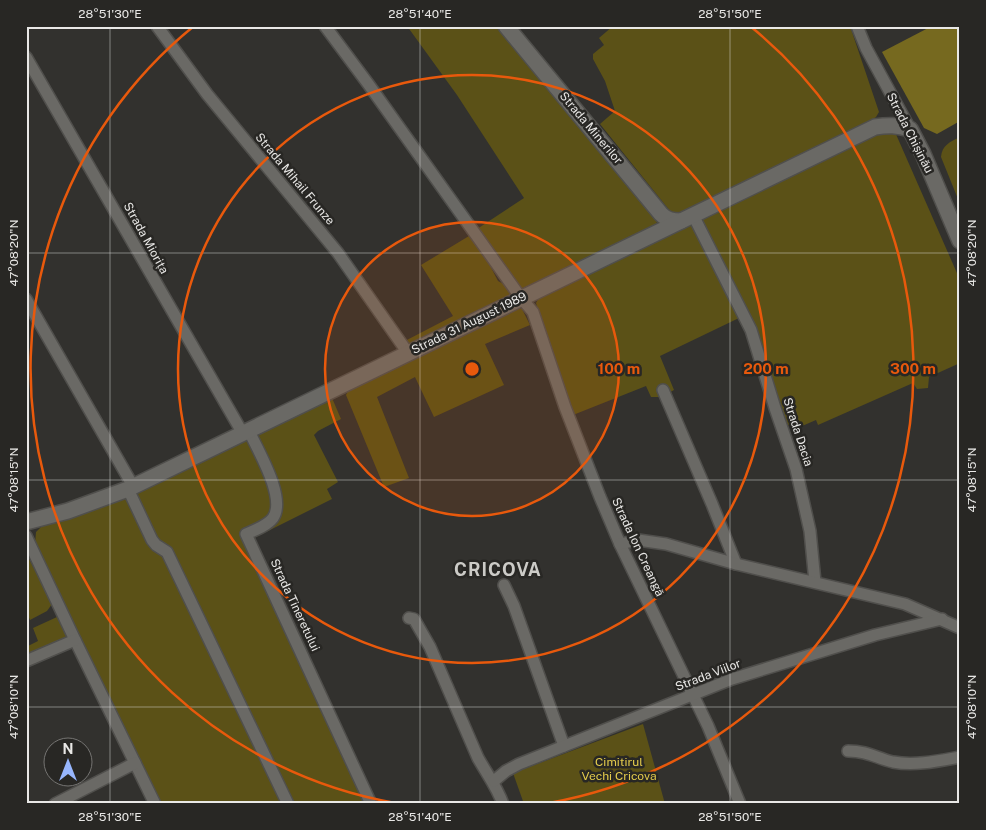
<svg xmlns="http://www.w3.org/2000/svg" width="986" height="830" font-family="'Public Sans',sans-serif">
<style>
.green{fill:#5b5117}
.forest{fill:#76691f}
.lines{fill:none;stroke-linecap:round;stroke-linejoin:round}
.street-casing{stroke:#504f4c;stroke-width:14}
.secondary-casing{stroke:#504f4c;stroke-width:18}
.street{stroke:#6a6965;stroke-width:11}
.secondary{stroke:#6a6965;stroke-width:15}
.ticks{fill:none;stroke:#e9e8e6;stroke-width:1;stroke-opacity:0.45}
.ring{fill:none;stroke:#e8590c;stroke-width:2.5}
.labels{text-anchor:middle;stroke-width:5;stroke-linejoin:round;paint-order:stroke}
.street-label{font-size:12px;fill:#e9e8e6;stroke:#282724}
.park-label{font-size:12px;fill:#e3cb4b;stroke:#282724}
.district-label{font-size:18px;font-weight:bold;letter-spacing:1px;fill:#cccbc7;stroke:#282724}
.centre{fill:#e8590c;stroke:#282724;stroke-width:2.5}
.ring-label{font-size:15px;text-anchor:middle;font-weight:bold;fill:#e8590c;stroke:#282724;stroke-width:5;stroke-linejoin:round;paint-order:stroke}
.neatline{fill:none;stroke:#e9e8e6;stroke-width:2}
.ticks-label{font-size:12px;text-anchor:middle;fill:#e9e8e6}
</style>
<rect width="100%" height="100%" fill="#32312e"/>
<g class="green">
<polygon points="407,26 500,26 650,210 657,222 655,226 523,288 519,288 477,229 524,198 457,95"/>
<polygon points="613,26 850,26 879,112 876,117 867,124 674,216 600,124 615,111 605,81 593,59 593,54 604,45 599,38"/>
<polygon points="875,132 895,132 960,280 960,363 929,377 928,388 917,389 913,383 818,425 816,420 793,430 785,421 753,327 702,219"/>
<path d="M960,137V206L957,207L958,199L941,157C942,145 950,142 960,137Z"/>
<polygon points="687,224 694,225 739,318 660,356 674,390 661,397 651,397 646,386 573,415 536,303 540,296"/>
<polygon points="469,236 484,254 498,281 507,286 512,294 410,345 403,342 453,316 421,265"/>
<polygon points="516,307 522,309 530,325 485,344 504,385 434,417 415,377 377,397 409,478 384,487 346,395 349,389"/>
<polygon points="332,398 341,419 318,431 314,435 338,482 327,489 332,499 254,538 319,682 317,698 364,804 161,804 43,564 35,544 36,532 43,525 125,499"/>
<polygon points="26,553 52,604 47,611 30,620 26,610"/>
<polygon points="57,617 67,638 26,657 26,647 38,641 33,628"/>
<polygon points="643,724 665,804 524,804 513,773"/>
</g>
<polygon class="forest" points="932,26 960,26 960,121 937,134 924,128 882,52"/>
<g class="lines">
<defs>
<g id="street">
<polyline points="157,26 207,94 338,253 408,353"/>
<polyline points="325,26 369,85 521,298 533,312 565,407 600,497 620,544 708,726 740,804"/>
<polyline points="857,26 866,48 910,129"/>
<polyline points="26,57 242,432"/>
<polyline points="693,215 751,330 775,408 796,469 810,531 815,582"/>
<polyline points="26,299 133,486"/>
<polyline points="663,390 712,504 736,564"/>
<path d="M248,429C257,449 287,498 273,518C267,526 255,530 246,534L371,804"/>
<polyline points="128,489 152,540 156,545 167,552 288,804"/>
<polyline points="26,536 75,640 155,804"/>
<polyline points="620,544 638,540 666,544 736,564 905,604 960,628"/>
<polyline points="504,585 514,606 564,746"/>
<path d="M409,618L414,619L430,647L478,758C487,774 497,787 503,804"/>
<polyline points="26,661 75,640"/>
<path d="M848,751C868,751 876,758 893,762C915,766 938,761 960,757"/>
<polyline points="494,781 506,771 519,764 732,679 875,635 942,619"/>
<polyline points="55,804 135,763"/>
</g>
<g id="secondary">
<path d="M506,26L661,214C667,220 672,221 681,221"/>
<path d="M26,522L68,511L128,489L875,127C888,125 897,125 910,129L923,154L960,241"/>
</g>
</defs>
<use href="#street" class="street-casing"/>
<use href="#secondary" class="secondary-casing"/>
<use href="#street" class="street"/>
<use href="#secondary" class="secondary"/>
</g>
<path class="ticks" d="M110,26V804M420,26V804M730,26V804M26,253H960M26,480H960M26,707H960"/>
<circle cx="472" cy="369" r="147" fill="#e8590c" fill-opacity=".12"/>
<g class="ring">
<circle cx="472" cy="369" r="147"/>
<circle cx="472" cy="369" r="294"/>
<path d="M395 803A441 441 0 0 1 194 26M750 26A441 441 0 0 1 549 803"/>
</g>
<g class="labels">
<g class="street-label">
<text transform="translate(591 128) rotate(50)" y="4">Strada Minerilor</text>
<text transform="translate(910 133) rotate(63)" y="4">Strada Chișinău</text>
<text transform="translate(295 179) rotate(50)" y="4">Strada Mihail Frunze</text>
<text transform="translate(146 238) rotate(61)" y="4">Strada Miorița</text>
<text transform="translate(469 323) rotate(-26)" y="4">Strada 31 August 1989</text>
<text transform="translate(798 432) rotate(72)" y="4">Strada Dacia</text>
<text transform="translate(638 547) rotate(65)" y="4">Strada Ion Creangă</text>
<text transform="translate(295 605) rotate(65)" y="4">Strada Tineretului</text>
<text transform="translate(708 675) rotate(-21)" y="4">Strada Viilor</text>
</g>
<g class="park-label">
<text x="619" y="766">Cimitirul<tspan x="619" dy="14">Vechi Cricova</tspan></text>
</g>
<g class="district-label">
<text x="498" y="576">CRICOVA</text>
</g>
</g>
<circle cx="472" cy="369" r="8" class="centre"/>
<g class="ring-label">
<text x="619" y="374">100 m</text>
<text x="766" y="374">200 m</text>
<text x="913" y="374">300 m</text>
</g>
<rect width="986" height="830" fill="none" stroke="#282724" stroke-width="55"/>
<g transform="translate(68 762)"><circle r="24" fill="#282724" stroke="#757472"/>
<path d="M0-4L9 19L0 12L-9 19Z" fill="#97b6fd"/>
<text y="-8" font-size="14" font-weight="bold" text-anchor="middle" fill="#e9e8e6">N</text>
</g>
<rect x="28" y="28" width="930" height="774" class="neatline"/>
<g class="ticks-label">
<text x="110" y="18">28°51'30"E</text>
<text x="420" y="18">28°51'40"E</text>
<text x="730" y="18">28°51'50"E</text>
<text transform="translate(14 253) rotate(-90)" y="4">47°08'20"N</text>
<text transform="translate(972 253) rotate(-90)" y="4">47°08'20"N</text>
<text transform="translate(14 480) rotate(-90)" y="4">47°08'15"N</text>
<text transform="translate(972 480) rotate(-90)" y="4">47°08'15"N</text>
<text transform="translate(14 707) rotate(-90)" y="4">47°08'10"N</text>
<text transform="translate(972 707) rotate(-90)" y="4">47°08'10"N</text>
<text x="110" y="821">28°51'30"E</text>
<text x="420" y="821">28°51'40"E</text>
<text x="730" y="821">28°51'50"E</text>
</g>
</svg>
